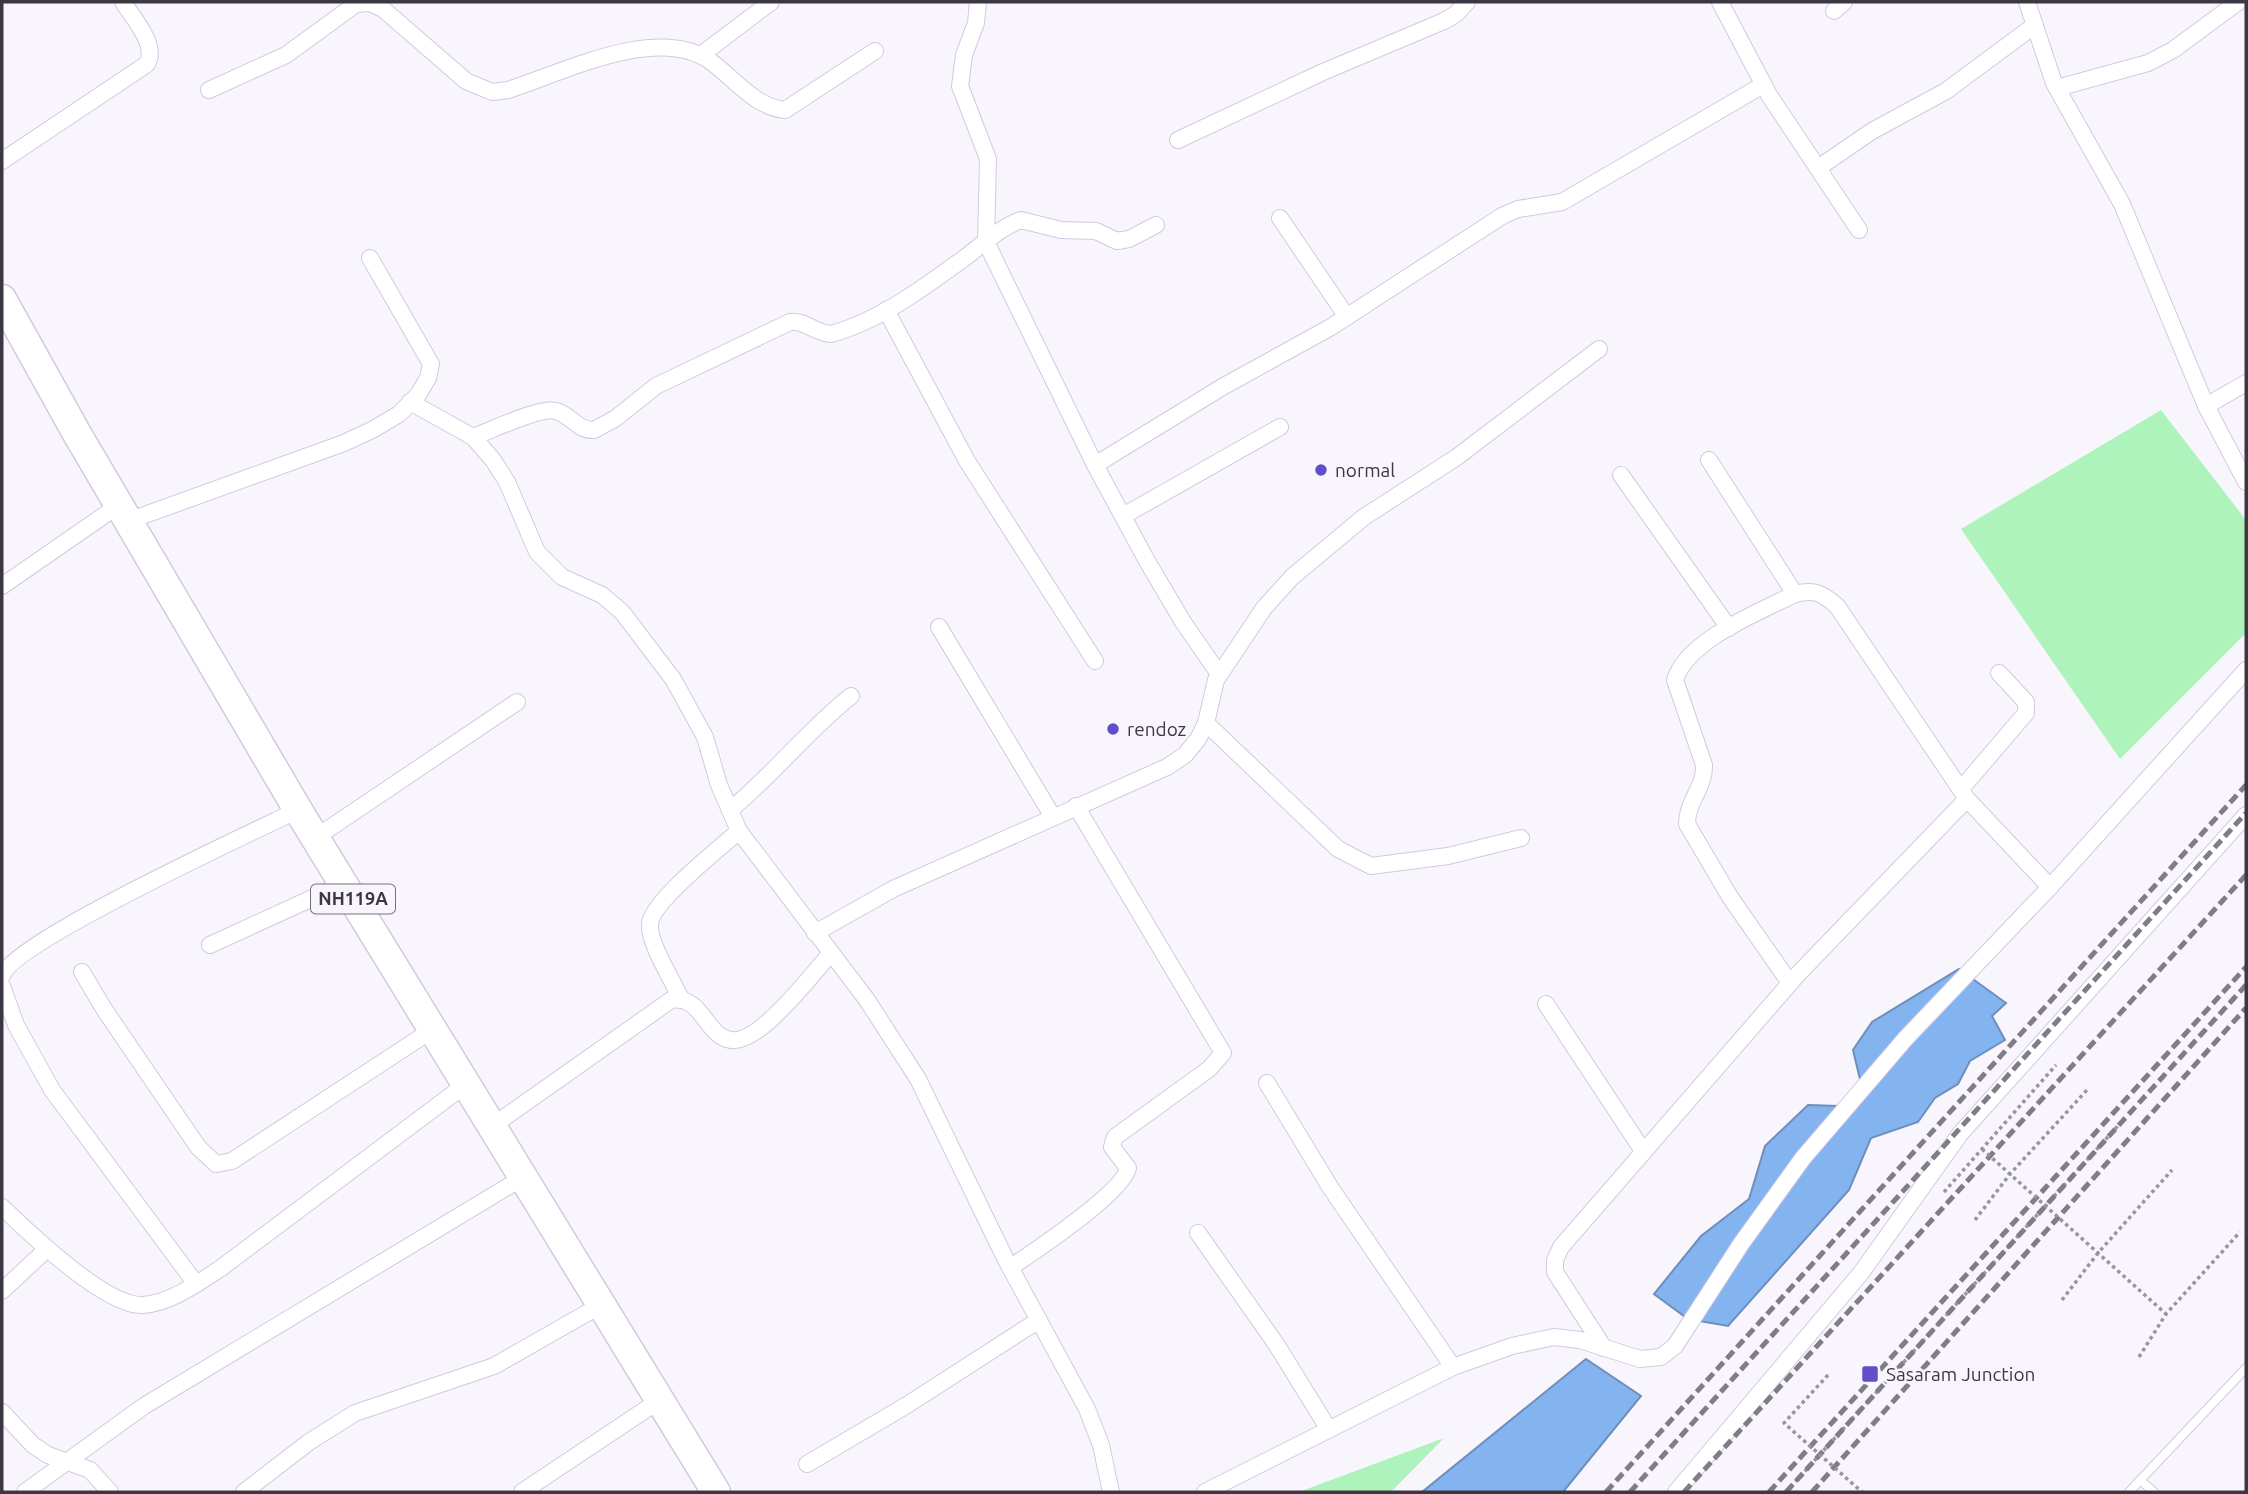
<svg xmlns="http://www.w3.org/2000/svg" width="2248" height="1494" font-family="Ubuntu,sans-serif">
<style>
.green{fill:#aff3bc}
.water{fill:#83b4f0;stroke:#6e8ebc;stroke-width:2}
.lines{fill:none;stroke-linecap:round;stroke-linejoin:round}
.lane-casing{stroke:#d3c8e4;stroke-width:10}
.street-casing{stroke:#d3c8e4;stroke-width:18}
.highway-casing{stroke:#d3c8e4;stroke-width:31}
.path{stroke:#98959d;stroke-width:3.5;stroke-dasharray:3.5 3.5;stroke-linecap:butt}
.lane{stroke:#fff;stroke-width:8}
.street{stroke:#fff;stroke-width:16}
.highway{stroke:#fff;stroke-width:28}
.rail{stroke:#817d86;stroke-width:5;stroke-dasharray:10 5;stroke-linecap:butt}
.path-bridge{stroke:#98959d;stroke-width:3.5;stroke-dasharray:3.5 3.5;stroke-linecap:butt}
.poi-dot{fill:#5f50c9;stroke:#f8f6fc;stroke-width:2.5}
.labels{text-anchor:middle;stroke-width:5;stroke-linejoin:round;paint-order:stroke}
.shield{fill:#f8f6fc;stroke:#74707a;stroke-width:2}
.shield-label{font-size:18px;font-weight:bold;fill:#3c3742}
.poi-label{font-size:19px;fill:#3c3742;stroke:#f8f6fc;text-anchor:start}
</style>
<rect width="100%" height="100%" fill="#f8f6fc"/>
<g class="green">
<polygon points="2161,410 2246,520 2246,633 2120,759 1961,529"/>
<polygon points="1444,1438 1391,1492 1299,1492"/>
</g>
<g class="water">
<polygon points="1959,969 2006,1003 1992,1016 2005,1040 1970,1061 1958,1084 1935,1098 1918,1122 1871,1138 1849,1190 1728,1326 1688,1319 1654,1294 1701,1236 1749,1199 1765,1146 1808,1105 1839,1106 1863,1092 1853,1050 1872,1022"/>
<polygon points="1586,1359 1641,1396 1563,1492 1422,1492"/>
</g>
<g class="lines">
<defs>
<g id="lane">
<polyline points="2140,1480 2154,1492"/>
<polyline points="2129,1492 2246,1368"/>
</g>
<g id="street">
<polyline points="978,2 976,23 964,55 960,86 988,159 986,242 1095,465 1147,561 1183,622 1219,674"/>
<polyline points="1720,2 1769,95 1859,230"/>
<polyline points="2027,2 2054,83 2122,204 2206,406 2246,482"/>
<polyline points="1834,11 1844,2"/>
<polyline points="701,55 771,2"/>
<polyline points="2057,88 2148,63 2173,50 2238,2"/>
<path d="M209,90L286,55L356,4L370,3L383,9L466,81L492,92L508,90C562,73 657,24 710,61C734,78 754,107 785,110L875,51"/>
<polyline points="1178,140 1323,72 1444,21 1456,14 1467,2"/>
<path d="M2,161L147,64C158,45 133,18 123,2"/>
<polyline points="1818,168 1872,131 1946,91 2035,25"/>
<polyline points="1280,218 1347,317"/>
<polyline points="886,310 967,461 1095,661"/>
<polyline points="410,402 473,437 493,460 507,482 537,552 562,577 602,595 622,612 673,679 705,737 719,785 739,831 867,1000 918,1079 1005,1258 1087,1409 1101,1445 1111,1492"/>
<polyline points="2206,406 2246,383"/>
<path d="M473,437C490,431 541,406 556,411C571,415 578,431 594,430L616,418L656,386L790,322C805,320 815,333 831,334C879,321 923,288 963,259C982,245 999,228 1021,220L1061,230L1096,231L1117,241L1129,239L1156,225"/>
<polyline points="1709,460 1795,594"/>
<polyline points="1095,465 1224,386 1331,327 1502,216 1518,209 1562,202 1763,85"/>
<polyline points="1621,475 1729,628"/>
<polyline points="1123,516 1280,427"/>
<polyline points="128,521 344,443 374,429 399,414 418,395 428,378 431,364 370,258"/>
<polyline points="2,586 119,505"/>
<polyline points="939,627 1053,817"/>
<polyline points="1206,723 1338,849 1371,866 1448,856 1521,838"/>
<polyline points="1961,789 2026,713 2026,702 1999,673"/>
<path d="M730,810C773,775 808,730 851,696"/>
<polyline points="315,838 517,702"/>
<polyline points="815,933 893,889 1167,767 1185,755 1198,739 1206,723 1216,680 1264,608 1292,577 1364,517 1457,457 1599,349"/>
<polyline points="210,945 343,884"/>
<polyline points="82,972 104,1009 198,1147 216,1164 232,1161 432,1030"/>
<path d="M2,976C13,942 253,832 298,810"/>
<path d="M1790,983L1730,897L1687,824C1687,801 1705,787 1704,765L1675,680C1687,640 1759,612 1795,594C1814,589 1822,593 1837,606L1967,799L2050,887"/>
<polyline points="2,986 16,1025 52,1090 196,1284"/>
<path d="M681,999C673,981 648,942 650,924C651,902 721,847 739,831"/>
<polyline points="1546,1004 1643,1151"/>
<polyline points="1267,1083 1330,1187 1453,1367"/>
<path d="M491,1127L671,1000C703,995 704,1035 731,1040C759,1045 814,972 831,953"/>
<path d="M2,1207C28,1232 106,1307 143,1305C171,1303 198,1283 221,1268L465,1085"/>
<polyline points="1198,1233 1276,1344 1328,1428"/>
<path d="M1010,1268C1033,1252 1123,1193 1128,1168L1112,1147L1115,1137L1209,1069L1223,1053L1076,806"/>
<polyline points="2,1291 47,1249"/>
<polyline points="1604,1348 1555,1272 1555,1260 1561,1247 1798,974 1967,799"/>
<polyline points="2,1412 33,1445 48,1455 90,1470 110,1492"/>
<polyline points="807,1464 907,1405 1039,1320"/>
<polyline points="25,1492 144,1406 522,1178"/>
<polyline points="244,1492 309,1442 355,1413 494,1366 601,1305"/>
<polyline points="522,1492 660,1400"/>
<polyline points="1205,1492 1453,1367 1512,1346 1554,1337 1580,1340 1640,1359 1661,1357 1675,1346 1741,1244 1803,1158 1906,1038 2050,887 2246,670"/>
<polyline points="1676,1492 1861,1273 1960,1134 2246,815"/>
</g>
<polyline id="highway" points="2,299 76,432 298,810 716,1492"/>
</defs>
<use href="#lane" class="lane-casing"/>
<use href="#street" class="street-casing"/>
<use href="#highway" class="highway-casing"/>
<g class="path">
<polyline points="1944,1192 2056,1065"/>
<polyline points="1975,1220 2010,1174 2087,1090"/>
<polyline points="2062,1300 2098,1253 2172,1170"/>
<polyline points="2139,1357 2166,1314 2240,1232"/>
<polyline points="1786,1492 2125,1118"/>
</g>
<use href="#lane" class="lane"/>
<use href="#street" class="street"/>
<use href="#highway" class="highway"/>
<g class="rail">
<polyline points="1606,1492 2246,785"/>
<polyline points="1630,1492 2246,813"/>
<polyline points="1684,1492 2246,875"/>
<polyline points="1769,1492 2246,967"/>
<polyline points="1786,1492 2246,985"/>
<polyline points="1812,1492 2246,1008"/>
</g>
<g class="path-bridge">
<polyline points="1982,1149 2166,1314"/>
<polyline points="1828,1375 1784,1423 1862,1492"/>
</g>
</g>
<g class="poi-dot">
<circle cx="1321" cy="470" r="7"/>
<circle cx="1113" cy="729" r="7"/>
<rect x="1861" y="1365" width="18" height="18" rx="3.5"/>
</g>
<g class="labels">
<rect class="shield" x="311" y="884.5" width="84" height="29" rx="5"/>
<g class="shield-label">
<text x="353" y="905">NH119A</text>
</g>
<g class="poi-label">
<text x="1335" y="477">normal</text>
<text x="1127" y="736">rendoz</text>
<text x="1886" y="1381">Sasaram Junction</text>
</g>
</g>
<rect width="2248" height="1494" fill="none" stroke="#3c3742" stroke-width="7"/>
</svg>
